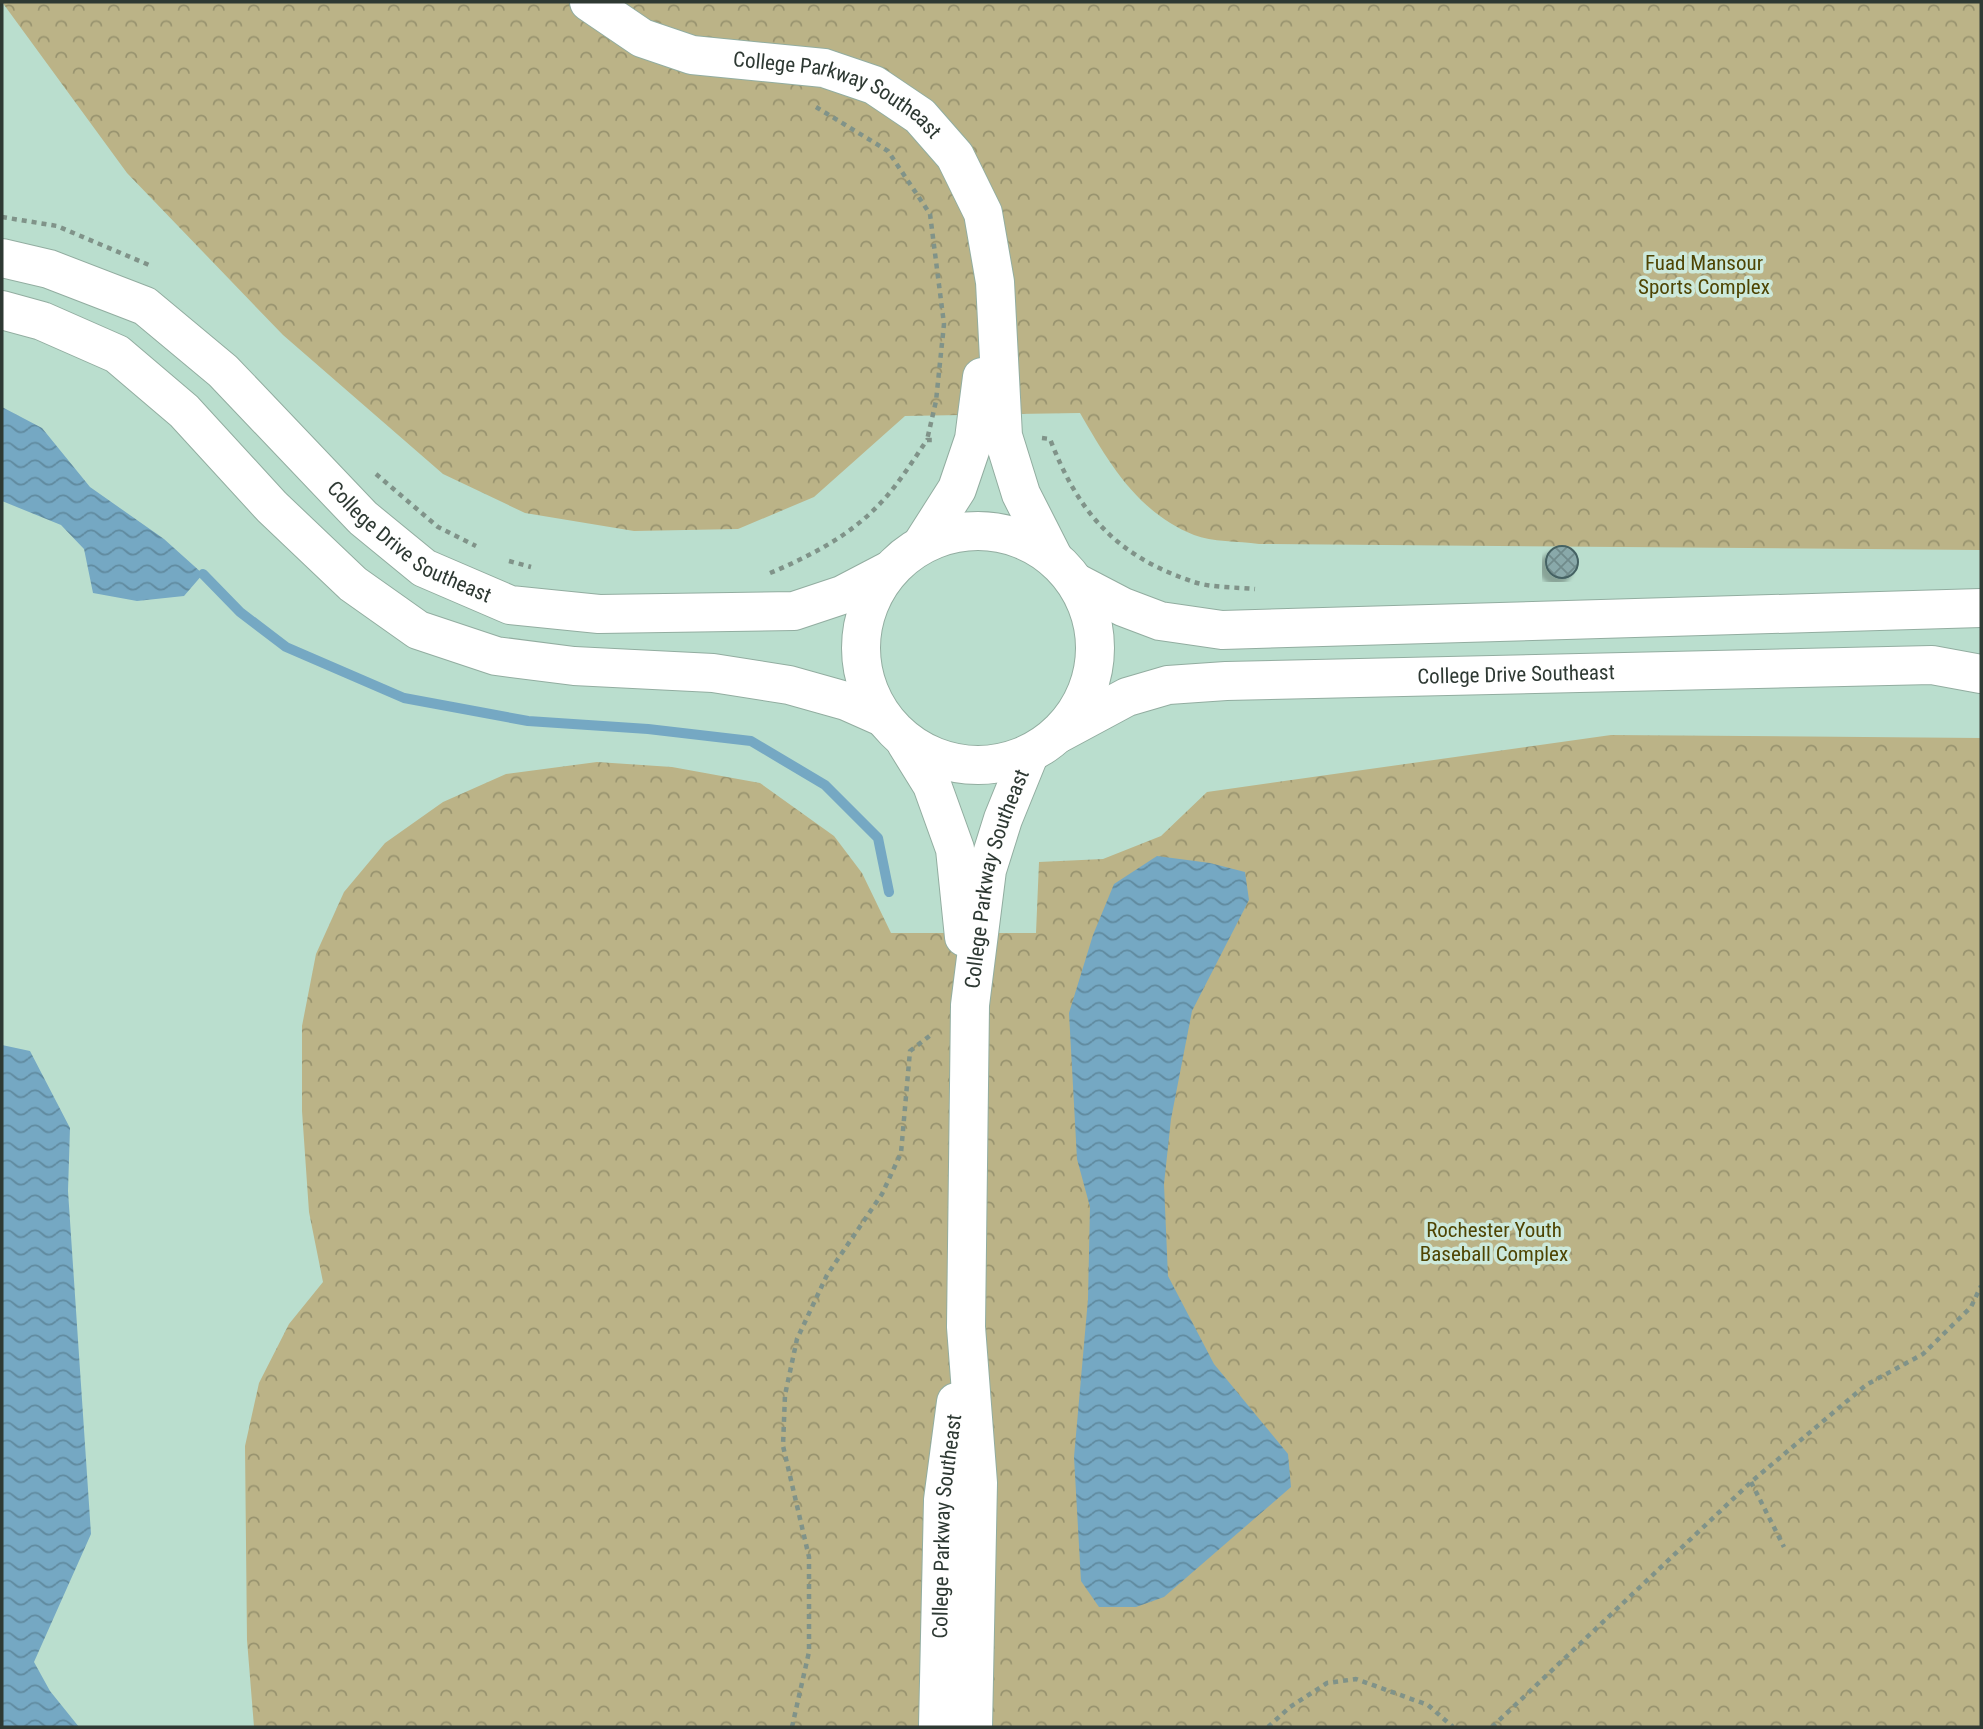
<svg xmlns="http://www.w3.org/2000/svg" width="1983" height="1729" font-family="'Roboto Condensed',sans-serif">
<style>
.built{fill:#badece}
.park{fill:url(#park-crowns)}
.water{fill:url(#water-waves)}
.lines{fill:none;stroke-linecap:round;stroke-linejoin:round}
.stream{stroke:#75a8c3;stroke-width:10}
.building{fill:url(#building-cross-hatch);stroke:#456263;stroke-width:2;filter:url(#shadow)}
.minor-casing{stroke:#92ada0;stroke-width:40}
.path{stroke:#809389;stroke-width:4.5;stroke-dasharray:5 5;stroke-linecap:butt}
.minor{stroke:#fff;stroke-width:38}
.labels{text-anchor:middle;stroke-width:7;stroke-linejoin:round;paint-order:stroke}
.street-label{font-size:21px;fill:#2e3933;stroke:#cde9db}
.park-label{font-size:21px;fill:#4e4403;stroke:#cde9db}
</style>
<defs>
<pattern id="park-crowns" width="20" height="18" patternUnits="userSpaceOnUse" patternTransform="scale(1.75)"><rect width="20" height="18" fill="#bbb387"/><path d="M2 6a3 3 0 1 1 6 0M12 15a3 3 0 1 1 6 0" fill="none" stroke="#98936f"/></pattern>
<pattern id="water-waves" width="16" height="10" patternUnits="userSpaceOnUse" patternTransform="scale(1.75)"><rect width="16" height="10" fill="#75a8c3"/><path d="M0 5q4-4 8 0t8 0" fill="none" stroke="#608a9f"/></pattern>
<pattern id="building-cross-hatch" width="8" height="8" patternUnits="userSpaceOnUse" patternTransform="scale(1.75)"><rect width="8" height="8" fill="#89a9aa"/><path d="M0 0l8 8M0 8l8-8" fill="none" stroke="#708b8b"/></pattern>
<filter id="shadow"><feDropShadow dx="-6" dy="6" stdDeviation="2" flood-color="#0004"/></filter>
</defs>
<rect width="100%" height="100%" fill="#cde9db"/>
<rect class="built" x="2" y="2" width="1979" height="1725"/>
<g class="park">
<path d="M2,2H1981V550L1259,544C1238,541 1212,542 1194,535C1137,512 1109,463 1080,413L905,416L814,497L738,529L634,531L525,513L443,474L283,335L127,173Z"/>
<polygon points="1611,735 1981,738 1981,1727 254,1727 247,1640 245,1446 259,1383 289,1324 323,1282 309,1212 302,1111 302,1026 316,954 344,892 385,843 443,802 506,774 597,762 672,767 760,783 834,836 862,873 891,933 1036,933 1039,862 1103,859 1161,836 1207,792"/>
</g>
<g class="water">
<polygon points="2,407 42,428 90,487 164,539 203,574 184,596 137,601 93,593 84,549 61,525 2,501"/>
<polygon points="1157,856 1210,863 1245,872 1249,900 1192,1011 1171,1119 1164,1184 1168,1276 1214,1364 1288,1454 1291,1487 1164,1597 1136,1607 1099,1607 1081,1581 1074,1457 1088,1299 1090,1207 1077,1159 1069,1013 1093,935 1114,884"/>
<polygon points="2,1045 30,1051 70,1128 68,1191 91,1534 34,1662 50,1691 79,1727 2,1727"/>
</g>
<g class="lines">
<polyline class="stream" points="203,574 240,612 286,647 404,698 528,721 648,729 751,741 825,785 878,838 889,892"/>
</g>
<circle class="building" cx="1562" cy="562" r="16"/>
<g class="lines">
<defs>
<g id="minor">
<path id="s1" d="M589,2L642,38L692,55L824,68L874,85L920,116L955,156L983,213L995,282L1003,436L1021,494L1053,557"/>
<path id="s2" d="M2,258L49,269L145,306L223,371L363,518L424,568L510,605L599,614L794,611L842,595L888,571"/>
<polyline points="2,310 42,321 117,354 184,411 272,507 353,584 418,630 496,656 574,666 713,673 789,685 846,701 882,717"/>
<circle cx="978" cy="648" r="117"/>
<polyline points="922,544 957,489 974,439 982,377"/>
<polyline points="1077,583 1123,607 1160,621 1222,630 1981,608"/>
<path id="s3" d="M1060,733L1127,697L1168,685L1226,681L1932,665L1981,674"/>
<polyline points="906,743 932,785 955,849 964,937"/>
<path id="s4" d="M938,1727L943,1500L956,1402"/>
<path id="s5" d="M973,1727L978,1483L966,1327L970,1005L987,870L1003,819L1029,755"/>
</g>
</defs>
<use href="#minor" class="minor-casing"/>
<g class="path">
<polyline points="816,107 888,151 930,214 944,324 936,401 927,440"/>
<polyline points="2,217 57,226 149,265"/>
<path d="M1042,438L1050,439C1078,512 1115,555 1191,581C1210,588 1235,587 1255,589"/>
<polyline points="376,474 438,527 476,546"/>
<polyline points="509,561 531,567"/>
<path d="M770,573C813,555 855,533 886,497C901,480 914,459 927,440H935"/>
<polyline points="1751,1482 1784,1547"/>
<polyline points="792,1727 809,1652 809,1557 783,1446 785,1395 797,1339 827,1275 882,1194 901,1153 910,1051 932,1034"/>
<polyline points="1268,1727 1290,1707 1327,1683 1356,1679 1428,1705 1453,1727"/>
<polyline points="1492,1727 1751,1482 1866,1385 1923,1354 1971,1307 1981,1286"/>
</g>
<use href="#minor" class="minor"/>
</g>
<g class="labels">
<g class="street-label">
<text dy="7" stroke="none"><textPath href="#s1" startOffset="271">College Parkway Southeast</textPath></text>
<text dy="7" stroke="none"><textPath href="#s2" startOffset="508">College Drive Southeast</textPath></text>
<text dy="7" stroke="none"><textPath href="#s3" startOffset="467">College Drive Southeast</textPath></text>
<text dy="7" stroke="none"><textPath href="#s5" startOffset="852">College Parkway Southeast</textPath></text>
<text dy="7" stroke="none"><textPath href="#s4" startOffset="201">College Parkway Southeast</textPath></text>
</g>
<g class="park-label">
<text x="1704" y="270">Fuad Mansour<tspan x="1704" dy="24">Sports Complex</tspan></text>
<text x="1494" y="1237">Rochester Youth<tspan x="1494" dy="24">Baseball Complex</tspan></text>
</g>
</g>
<rect width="1983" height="1729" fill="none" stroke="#2e3933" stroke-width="7"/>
</svg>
